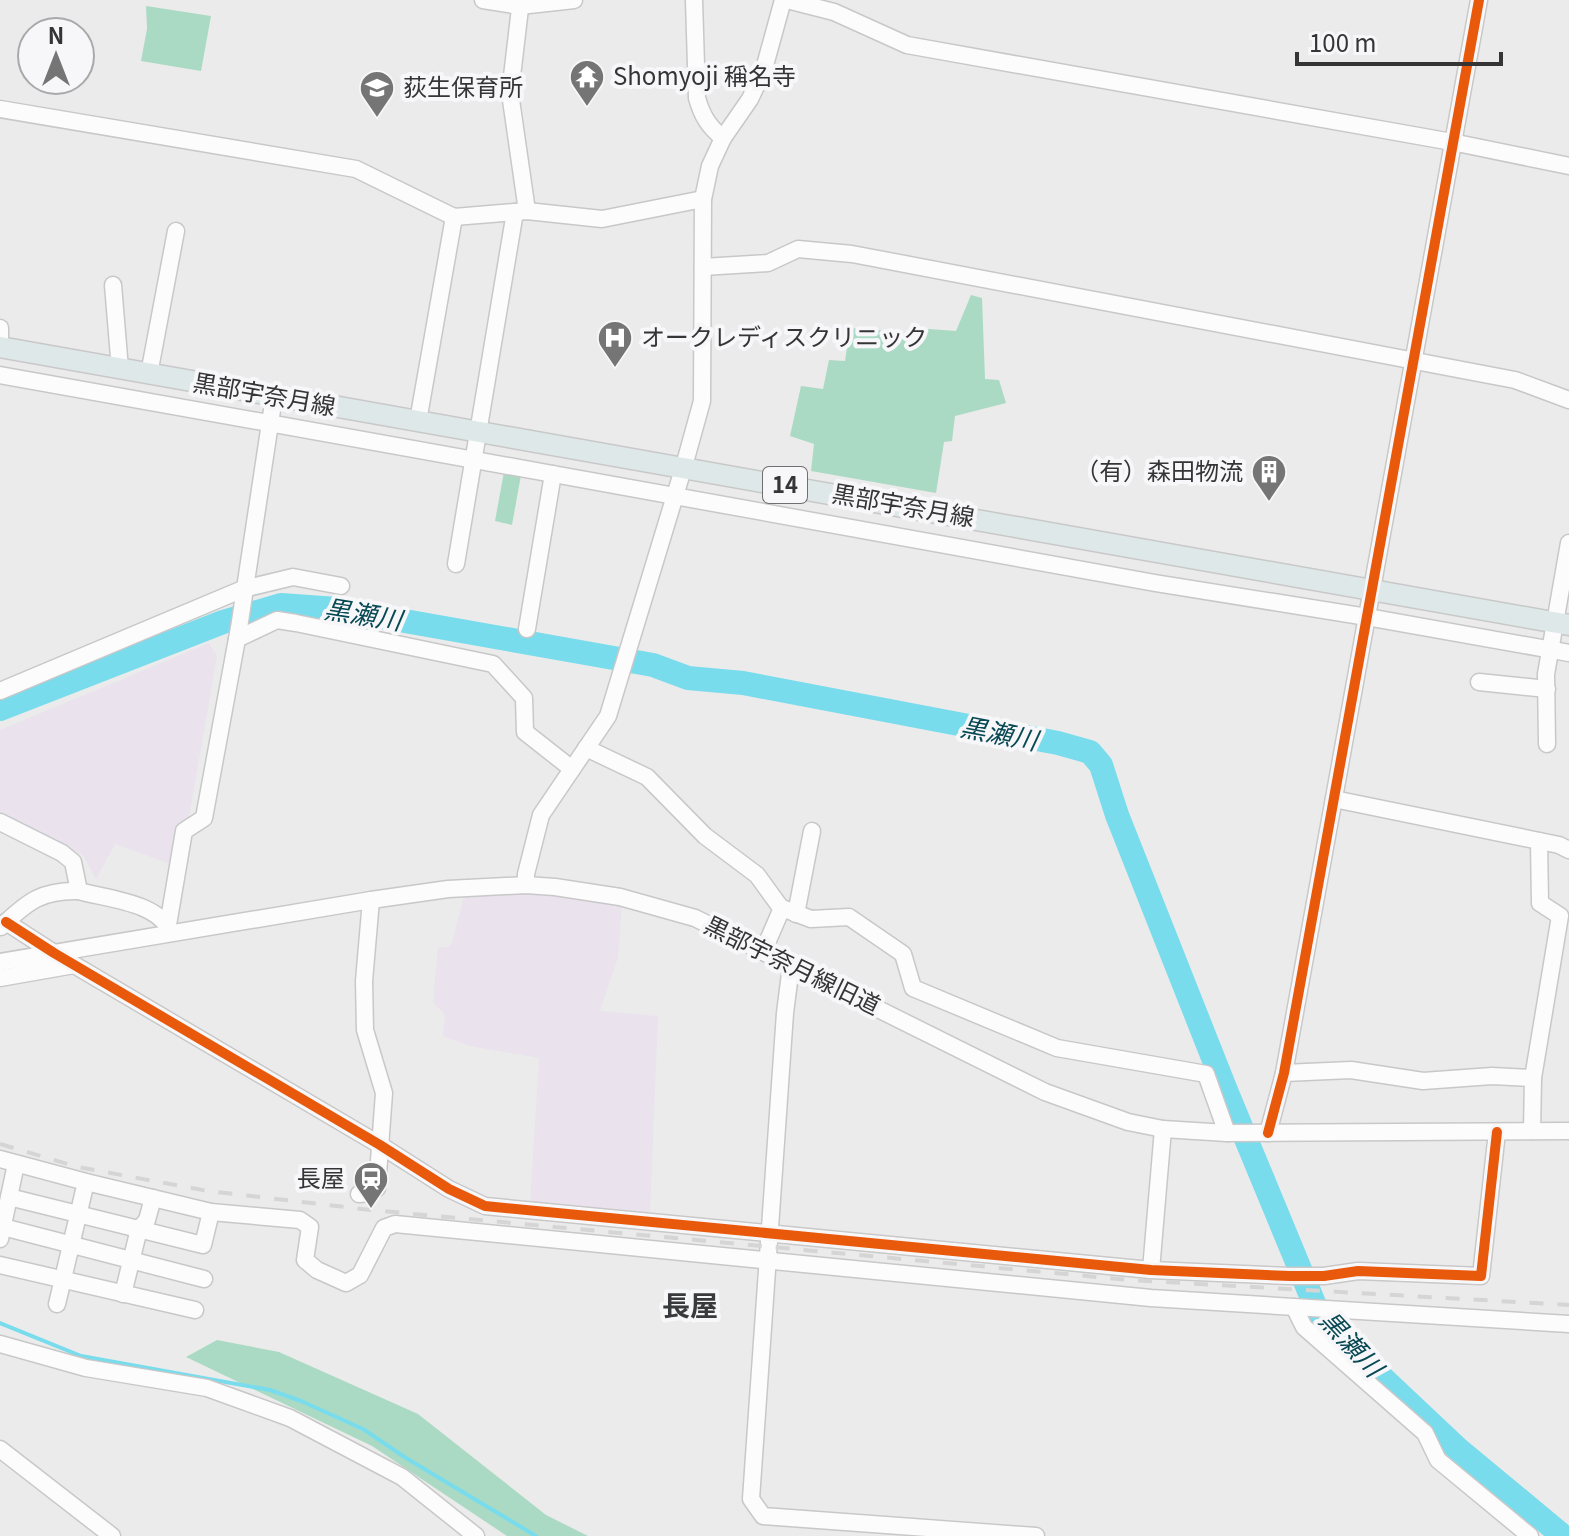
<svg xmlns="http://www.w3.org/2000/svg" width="1569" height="1536" font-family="Georgia,'Noto Sans JP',serif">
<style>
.industrial{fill:#eae2ed}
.green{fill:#aadac4}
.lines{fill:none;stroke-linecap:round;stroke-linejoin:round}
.stream{stroke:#78dcec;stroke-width:4}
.river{stroke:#78dcec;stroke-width:24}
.minor-casing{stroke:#c8c8c9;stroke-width:19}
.major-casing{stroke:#c8c8c8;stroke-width:23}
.minor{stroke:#fcfcfc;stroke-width:16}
.major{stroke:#dfe8e8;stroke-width:20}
.rail{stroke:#d5d5d5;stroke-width:4;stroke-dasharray:14 14;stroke-linecap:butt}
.cycleway-casing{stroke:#f7f7fa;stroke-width:15}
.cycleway{stroke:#e8590c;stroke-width:10}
.labels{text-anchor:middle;stroke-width:8;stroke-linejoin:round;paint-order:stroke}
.shield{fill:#f7f7fa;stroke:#6f6f71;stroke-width:2}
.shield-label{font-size:22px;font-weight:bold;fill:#353536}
.poi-label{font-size:24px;fill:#353536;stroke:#f7f7fa;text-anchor:start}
.street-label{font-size:24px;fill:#353536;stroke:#f7f7fa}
.water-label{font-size:26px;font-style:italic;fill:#084953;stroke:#f7f7fa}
.quarter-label{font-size:28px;font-weight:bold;fill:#393a3b;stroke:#f7f7fa}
</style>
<rect width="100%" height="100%" fill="#ebebeb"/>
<g class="industrial">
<polygon points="209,643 217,656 189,817 175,828 173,865 115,844 96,879 83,855 4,816 0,812 0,730"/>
<polygon points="517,894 564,895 622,904 618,957 600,1011 658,1016 650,1213 530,1203 539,1058 470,1046 443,1036 445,1015 433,1002 438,948 451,946 464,896"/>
</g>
<g class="green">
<polygon points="146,6 211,16 201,71 141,61 147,29"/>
<polygon points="971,295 982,298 985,379 999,380 1006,403 955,416 952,441 944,442 936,493 811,471 814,444 790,436 801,386 823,389 829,360 845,361 850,328 914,333 915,328 956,331"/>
<polygon points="504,472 521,475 512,525 495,521"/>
<polygon points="217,1340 279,1352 418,1414 546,1515 588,1536 507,1536 372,1446 186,1357"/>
</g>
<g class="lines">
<polyline class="stream" points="0,1323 81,1356 270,1390 301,1401 363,1429 406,1458 536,1536"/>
<polyline class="river" points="0,709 223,622 281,605 337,609 653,665 688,678 743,683 1058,743 1090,752 1101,765 1117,815 1225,1088 1321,1320 1458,1449 1563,1536"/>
<defs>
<g id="minor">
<polyline points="483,0 520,6 574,0"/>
<polyline points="521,0 510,93 527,211"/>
<path d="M694,0L697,98C702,116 709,127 723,138"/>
<polyline points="787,0 834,12 907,45 1452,142 1569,166"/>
<polyline points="0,109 356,169 454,217 527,211 602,219 703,199"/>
<polyline points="703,267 768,263 798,249 852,254 1515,380 1569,400"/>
<polyline points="113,285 120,369"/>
<polyline points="0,328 0,347"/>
<polyline points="149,374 176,231"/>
<polyline points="0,375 553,474 527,629"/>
<polyline points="418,421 454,217"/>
<polyline points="553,474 1155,583 1367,617 1569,653"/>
<polyline points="456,564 515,212"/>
<polyline points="237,639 277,620 296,623 493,664 524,698 525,732 572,769"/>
<polyline points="1479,682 1547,689"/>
<polyline points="0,691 243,589 293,577 341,586"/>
<polyline points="1547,744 1546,674 1569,543"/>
<polyline points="586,748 647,777 705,836 757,875 781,908"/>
<polyline points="1334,799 1559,845 1569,850"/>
<path d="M0,822L62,853L73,862L79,891C107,899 159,902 171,933"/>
<polyline points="526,885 526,874 541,815 608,716 684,466 702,401 703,199 710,166 723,138 750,99 764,69 783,0"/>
<polyline points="796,914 812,831"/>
<polyline points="6,922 54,953 380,1145 449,1189 485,1206 1151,1270 1290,1276 1324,1276 1358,1271 1481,1276 1497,1132"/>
<polyline points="168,925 184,831 204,818 239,628 274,397"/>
<path d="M1,927C28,901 42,890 79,891"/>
<polyline points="763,952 782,908 811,919 849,917 903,954 913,988 1057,1048 1206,1074 1227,1133"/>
<polyline points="0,962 371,900 448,889 526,885 555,887 620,897 695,918 1045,1092 1128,1122 1163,1129 1227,1133 1569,1131"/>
<polyline points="791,966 785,1013 751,1499 763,1516 1036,1536"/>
<polyline points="0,978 74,965"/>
<polyline points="1284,1073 1351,1070 1423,1081 1492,1076 1533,1078"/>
<polyline points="1532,1131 1533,1078 1560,916 1540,903 1539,841"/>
<polyline points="1268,1133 1284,1073 1479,0"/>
<polyline points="0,1159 86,1182 211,1212 300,1220 310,1227 305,1260 317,1270 346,1283 360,1275 384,1228 395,1224 1151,1298 1569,1324"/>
<polyline points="359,1194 370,1193 377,1188 384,1093 365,1030 364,981 371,900"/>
<polyline points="9,1197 203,1245 211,1212"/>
<polyline points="3,1227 204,1279"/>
<polyline points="0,1239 16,1164"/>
<polyline points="0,1265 195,1310"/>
<polyline points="1151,1270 1163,1129"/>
<polyline points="123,1294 139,1229 147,1220 153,1198"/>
<polyline points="57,1304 86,1182"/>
<polyline points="1294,1307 1304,1327 1425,1433 1438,1460 1530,1536"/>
<polyline points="0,1344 86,1368 207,1388 290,1418 402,1477 476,1536"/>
<polyline points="0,1449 112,1536"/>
</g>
<polyline id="major" points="0,347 1569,625"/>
</defs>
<use href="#minor" class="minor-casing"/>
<use href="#major" class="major-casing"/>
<use href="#minor" class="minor"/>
<use href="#major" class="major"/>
<polyline class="rail" points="0,1144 78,1167 208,1191 371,1210 1130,1280 1569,1305"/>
<defs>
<g id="cycleway">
<polyline points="6,922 54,953 380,1145 449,1189 485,1206 1151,1270 1290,1276 1324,1276 1358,1271 1481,1276 1497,1132"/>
<polyline points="1268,1133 1284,1073 1479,0"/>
</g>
</defs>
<use href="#cycleway" class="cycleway-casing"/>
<use href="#cycleway" class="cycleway"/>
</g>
<defs>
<symbol id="temple-pin" viewBox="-11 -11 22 30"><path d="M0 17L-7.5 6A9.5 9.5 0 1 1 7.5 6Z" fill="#757575" stroke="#f7f7fa"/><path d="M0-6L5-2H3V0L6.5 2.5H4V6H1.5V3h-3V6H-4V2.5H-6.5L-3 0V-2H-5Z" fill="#fff"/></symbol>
<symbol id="school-pin" viewBox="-11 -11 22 30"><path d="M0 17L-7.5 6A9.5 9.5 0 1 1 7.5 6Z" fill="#757575" stroke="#f7f7fa"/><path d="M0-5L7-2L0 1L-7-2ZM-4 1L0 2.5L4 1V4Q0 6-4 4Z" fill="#fff"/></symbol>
<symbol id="hospital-pin" viewBox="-11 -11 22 30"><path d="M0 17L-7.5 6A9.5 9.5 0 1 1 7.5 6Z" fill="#757575" stroke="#f7f7fa"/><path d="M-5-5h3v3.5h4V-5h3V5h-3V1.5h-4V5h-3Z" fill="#fff"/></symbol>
<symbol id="building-pin" viewBox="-11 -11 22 30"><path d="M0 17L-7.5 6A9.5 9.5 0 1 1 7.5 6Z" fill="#757575" stroke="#f7f7fa"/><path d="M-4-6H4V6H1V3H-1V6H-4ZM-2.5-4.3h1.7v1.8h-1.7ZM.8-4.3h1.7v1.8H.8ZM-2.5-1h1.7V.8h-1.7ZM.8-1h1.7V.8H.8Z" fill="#fff"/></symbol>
<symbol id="station-pin" viewBox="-11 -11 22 30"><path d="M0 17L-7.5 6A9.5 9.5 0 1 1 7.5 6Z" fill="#757575" stroke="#f7f7fa"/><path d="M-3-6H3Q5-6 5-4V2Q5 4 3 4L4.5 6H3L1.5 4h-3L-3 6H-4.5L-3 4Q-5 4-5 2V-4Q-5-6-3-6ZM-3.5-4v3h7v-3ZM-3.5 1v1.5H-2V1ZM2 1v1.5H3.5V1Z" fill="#fff"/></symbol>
</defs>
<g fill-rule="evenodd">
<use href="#temple-pin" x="567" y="57" width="40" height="54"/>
<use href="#school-pin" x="357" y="68" width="40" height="54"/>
<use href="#hospital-pin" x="595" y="318" width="40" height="54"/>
<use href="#building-pin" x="1249" y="452" width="40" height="54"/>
<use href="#station-pin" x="351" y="1159" width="40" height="54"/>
</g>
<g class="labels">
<rect class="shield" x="763" y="467" width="44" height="36" rx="6"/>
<g class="shield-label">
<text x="785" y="493">14</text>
</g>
<g class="poi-label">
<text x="613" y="85">Shomyoji 稱名寺</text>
<text x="403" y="96">荻生保育所</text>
<text x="641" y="346">オークレディスクリニック</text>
<text x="1243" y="480" text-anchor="end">（有）森田物流</text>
<text x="345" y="1187" text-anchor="end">長屋</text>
</g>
<g class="street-label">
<text transform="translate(264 395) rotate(10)" y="8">黒部宇奈月線</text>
<text transform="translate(903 506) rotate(10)" y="8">黒部宇奈月線</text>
<text transform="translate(792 966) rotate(26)" y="8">黒部宇奈月線旧道</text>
</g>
<g class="water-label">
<text transform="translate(363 615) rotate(9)" y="9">黒瀬川</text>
<text transform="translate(999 734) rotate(11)" y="9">黒瀬川</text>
<text transform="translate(1351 1344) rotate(47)" y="9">黒瀬川</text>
</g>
<g class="quarter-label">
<text x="690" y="1316">長屋</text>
</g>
</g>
<g transform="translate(56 56)"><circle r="38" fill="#f7f7fa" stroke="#a9a9ac" stroke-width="2"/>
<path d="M0-6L14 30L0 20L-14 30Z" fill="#757575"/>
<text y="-12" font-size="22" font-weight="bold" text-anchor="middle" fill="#353536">N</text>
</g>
<path d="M1297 52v12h204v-12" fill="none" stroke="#353536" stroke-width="4"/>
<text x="1309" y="52" font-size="24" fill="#353536" stroke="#f7f7fa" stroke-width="6" paint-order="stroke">100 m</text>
</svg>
